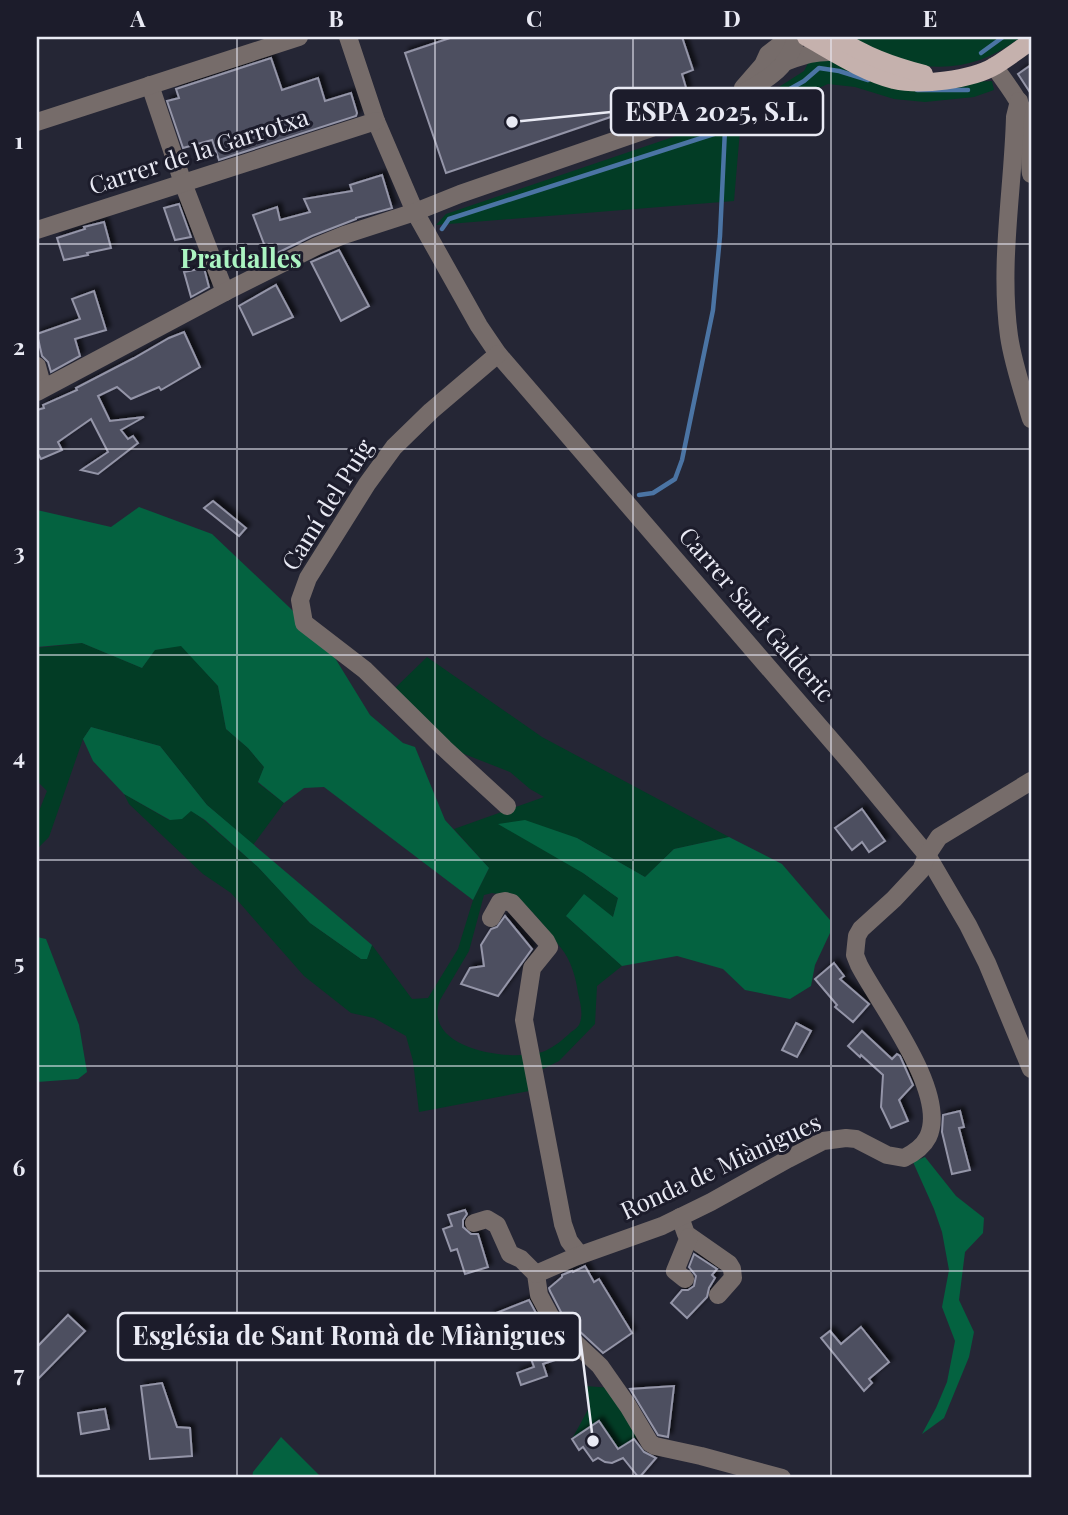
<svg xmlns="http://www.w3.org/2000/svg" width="1068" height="1515" font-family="'Playfair Display',serif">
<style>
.green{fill:#023c25;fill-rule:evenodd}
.forest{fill:#046240}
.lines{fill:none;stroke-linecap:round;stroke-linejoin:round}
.stream{stroke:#4b74a4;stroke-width:4.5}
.building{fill:#4e4f60;stroke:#9495a8;stroke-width:2;filter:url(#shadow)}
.minor{stroke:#766c6a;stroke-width:18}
.major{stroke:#c5b1ad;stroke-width:18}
.grid{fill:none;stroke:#e9eaf4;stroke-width:2;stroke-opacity:0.55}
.labels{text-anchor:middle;stroke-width:6;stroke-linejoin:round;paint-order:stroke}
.street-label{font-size:24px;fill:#e9eaf4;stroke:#1c1c2b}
.neighbourhood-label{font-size:26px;font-weight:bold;fill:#abf4c2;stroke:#1c1c2b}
.leader{fill:none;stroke:#e9eaf4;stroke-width:2.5}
.callout-dot{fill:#e9eaf4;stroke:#1c1c2b;stroke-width:2.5}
.callout{fill:#1c1c2b;stroke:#e9eaf4;stroke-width:2.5}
.callout-label{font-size:26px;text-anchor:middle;font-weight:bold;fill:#e9eaf4}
.neatline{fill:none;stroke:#e9eaf4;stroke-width:2.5}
.grid-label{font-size:23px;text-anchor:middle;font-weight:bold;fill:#e9eaf4}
</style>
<defs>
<filter id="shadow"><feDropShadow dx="4" dy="-4" stdDeviation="2" flood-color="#0009"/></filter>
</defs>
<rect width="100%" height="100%" fill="#252635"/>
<g class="green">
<path d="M847,37H1021C987,63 951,73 907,63C890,59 864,44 847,37Z"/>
<polygon points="814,52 951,83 992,81 994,90 974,97 925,102 894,99 855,87 828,84 768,110 740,130 734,201 436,225 446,214 732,117 804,71"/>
<polygon points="82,643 142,668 154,650 181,645 218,686 226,729 248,748 264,767 258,783 284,803 253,845 207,805 160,746 91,727 83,739 49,837 37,849 37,816 47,791 37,781 37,648"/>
<path d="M427,657L542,737L729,837L674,849L645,877L577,838L583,873L618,898L613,917L566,916L622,966L597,986L595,1024L559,1061L541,1070L545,1088L419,1112L413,1061L406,1036L374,1018L351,1013L304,976L231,893L203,874L129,804L124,794L169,820L191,810L204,820L258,867L310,923L361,959L367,958L372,945L412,999L428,998L458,949L473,900L489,868L454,829L544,797L530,789L510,772L454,750L393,690ZM492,893C528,897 540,922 561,948C571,960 576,978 578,993C580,1002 584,1015 579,1025C577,1028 574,1030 571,1032C564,1039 554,1047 545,1051C514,1063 421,1050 440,1000L469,951L484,895Z"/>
<polygon points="585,1386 612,1388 642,1434 618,1449 599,1421 572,1439 590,1406"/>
</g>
<g class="forest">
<polygon points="139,507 212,534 289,607 327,645 370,715 403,743 415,747 445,820 489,868 473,900 324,787 304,788 284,803 258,782 264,767 248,748 226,729 218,686 181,646 155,650 142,668 82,643 37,647 37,510 111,527"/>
<polygon points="91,727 160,746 207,805 372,945 367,959 361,959 310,923 258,867 205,820 191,811 182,819 170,820 124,794 93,761 83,739"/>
<polygon points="525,820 577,838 645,877 674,849 729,837 782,864 830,920 830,933 815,965 811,986 790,999 745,990 723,969 677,956 622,966 566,916 584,894 613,917 618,898 583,873 498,824"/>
<polygon points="37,937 46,939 79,1025 87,1072 78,1079 37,1082"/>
<polygon points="925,1157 956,1196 984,1218 983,1233 965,1252 959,1300 974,1332 969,1357 944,1418 922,1434 936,1408 947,1382 955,1341 942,1307 949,1270 942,1232 934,1209 913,1162"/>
<polygon points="281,1437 322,1478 252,1478 253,1472"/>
</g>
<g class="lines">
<g class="stream">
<polyline points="981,53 1003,37"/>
<polyline points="917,90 968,90"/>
<polyline points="442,229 449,219 720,132 765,103 804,81 819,68 839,71 868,80"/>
<polyline points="639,495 653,493 675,479 682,460 713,310 720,236 725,129"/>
</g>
</g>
<g class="building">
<polygon points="453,37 682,37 693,70 682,74 687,91 446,173 405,53"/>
<polygon points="271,58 282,90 318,78 325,101 351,93 357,113 356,116 219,160 212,140 183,148 167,101 179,98 176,89"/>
<polygon points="1031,65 1031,94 1018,74"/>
<polygon points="382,175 392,208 356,218 356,219 312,236 269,257 253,215 277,207 280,220 310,212 304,199 352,191 350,185"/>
<polygon points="179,204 191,237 175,240 164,208"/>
<polygon points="104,222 111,248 87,253 88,255 64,260 57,238 85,229 84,227"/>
<polygon points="339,250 369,306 341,321 311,262"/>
<polygon points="204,268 209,287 191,297 184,272"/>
<polygon points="276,285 293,317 253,335 239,306"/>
<polygon points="94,291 106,330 75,339 80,356 51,372 48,362 42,356 37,334 80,319 72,299"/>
<polygon points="184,332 200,367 161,390 159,387 131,399 117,387 98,396 110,421 144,417 121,430 128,439 133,436 138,443 98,474 81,470 108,452 91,419 58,442 62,450 41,459 37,452 37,410 44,408 43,405 77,390 76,388 134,358 169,338"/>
<polygon points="213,501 246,528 239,536 204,508"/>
<polygon points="862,809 885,841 869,852 862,842 852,850 835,828"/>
<polygon points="505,916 532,949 498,996 461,984 470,968 484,966 481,945 491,929 497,927"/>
<polygon points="834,963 844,976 840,979 869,1004 853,1022 835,1007 837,1005 815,979"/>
<polygon points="796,1023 811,1031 797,1057 782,1050"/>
<polygon points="862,1031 892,1059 897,1054 900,1056 913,1085 899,1100 908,1121 891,1128 881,1107 883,1075 861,1055 860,1057 848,1046"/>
<polygon points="960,1111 964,1127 959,1128 970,1170 952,1174 942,1132 943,1115"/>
<polygon points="465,1210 467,1214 463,1220 463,1227 471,1234 478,1234 488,1267 465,1274 457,1249 451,1251 443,1229 452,1226 448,1215"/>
<polygon points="694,1254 717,1269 712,1275 715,1278 709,1288 707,1297 687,1318 671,1303 682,1290 688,1290 694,1286 696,1276 689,1267"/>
<polygon points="585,1266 594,1282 599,1279 632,1333 603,1353 575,1327 571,1321 570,1322 563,1316 550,1291 549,1288 562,1277 562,1275 572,1271 573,1272"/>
<polygon points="529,1300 544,1328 549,1334 548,1335 555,1360 543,1364 547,1376 521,1385 517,1373 534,1367 525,1343 504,1351 491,1315"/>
<polygon points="68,1315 85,1331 37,1380 37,1347"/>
<polygon points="861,1327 889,1362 869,1379 872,1383 864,1391 821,1338 830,1331 841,1344"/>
<polygon points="162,1383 177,1427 190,1428 192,1456 150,1459 141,1386"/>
<polygon points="674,1386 669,1429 668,1437 658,1435 630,1389"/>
<polygon points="105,1409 109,1429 81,1434 78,1413"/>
<polygon points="599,1421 618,1449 634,1439 644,1452 656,1458 639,1478 623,1458 612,1463 605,1462 598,1458 593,1461 583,1447 579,1450 572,1439"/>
</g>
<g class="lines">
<g class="minor">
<polyline points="348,37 376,121 415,212 479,326 498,354 856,769 927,855 968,925 987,963 1031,1069"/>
<path d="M785,62C802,56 815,51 833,52"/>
<path d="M994,66C1009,88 1027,108 1030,135C1031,148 1029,161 1031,174"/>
<polyline points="150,85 183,183 225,292"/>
<polyline points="743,88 763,65 768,54 790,37"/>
<path d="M1019,101L1015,117C1013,190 999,263 1009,336C1013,364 1023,392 1031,419"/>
<polyline points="37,122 299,37"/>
<polyline points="37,230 376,121"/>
<polyline points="498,354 431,411 394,447 367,484 308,578 300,600 304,623 365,670 444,748 507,806"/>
<polyline points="37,366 43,388"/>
<path d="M37,392L225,292L317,246L344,235L415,212L460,194L721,104C751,88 789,74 796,37"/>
<polyline points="491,918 500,902 505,901 512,903 546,941 549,947 532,968 524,1020 563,1224 569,1241 580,1255"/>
<polyline points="680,1217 686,1234 729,1264 732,1269 733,1278 718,1295"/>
<polyline points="474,1223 487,1219 497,1225 510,1254 521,1259 536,1274 539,1295 554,1323 600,1366 628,1406 650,1443 655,1446 701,1456 782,1478"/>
<path d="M536,1274L575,1257L662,1226L711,1202L788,1159L823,1141L846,1138L856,1139L887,1155L904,1158C914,1153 923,1147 928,1137C949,1093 879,1004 859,965L855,955L856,945L857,936L861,929L894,899L921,870L927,855L939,837L1031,781"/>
<polyline points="685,1279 675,1271 689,1237"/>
</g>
<g class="major">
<path d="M806,37C833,52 863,72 894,80C921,86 971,80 995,66C1008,58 1020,49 1031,41"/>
<path d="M836,37C866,56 890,65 924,74"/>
</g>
</g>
<path class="grid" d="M237,37V1478M435,37V1478M633,37V1478M831,37V1478M37,244H1031M37,449H1031M37,655H1031M37,860H1031M37,1066H1031M37,1271H1031"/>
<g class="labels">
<g class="street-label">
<text transform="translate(199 152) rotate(-18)" y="8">Carrer de la Garrotxa</text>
<text transform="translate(328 505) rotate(-58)" y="8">Camí del Puig</text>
<text transform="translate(756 615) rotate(49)" y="8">Carrer Sant Galderic</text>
<text transform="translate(721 1167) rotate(-25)" y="8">Ronda de Miànigues</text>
</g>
<g class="neighbourhood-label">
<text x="241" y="268">Pratdalles</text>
</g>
</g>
<path class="leader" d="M512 122L611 112M593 1441L580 1336"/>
<g class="callout-dot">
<circle cx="512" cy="122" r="7"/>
<circle cx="593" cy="1441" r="7"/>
</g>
<g class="callout">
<rect x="611" y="88" width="212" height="47" rx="7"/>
<rect x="118" y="1313" width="462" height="47" rx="7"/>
</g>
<g class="callout-label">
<text x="717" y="121">ESPA 2025, S.L.</text>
<text x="349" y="1345">Església de Sant Romà de Miànigues</text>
</g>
<rect width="1068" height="1515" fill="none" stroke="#1c1c2b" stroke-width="77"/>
<rect x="38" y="38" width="992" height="1438" class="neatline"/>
<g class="grid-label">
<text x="138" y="27">A</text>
<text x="336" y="27">B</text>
<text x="534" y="27">C</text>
<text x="732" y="27">D</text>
<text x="930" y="27">E</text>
<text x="19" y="149">1</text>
<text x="19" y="355">2</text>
<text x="19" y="560">3</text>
<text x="19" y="765">4</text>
<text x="19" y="971">5</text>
<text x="19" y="1176">6</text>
<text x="19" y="1382">7</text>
</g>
</svg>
